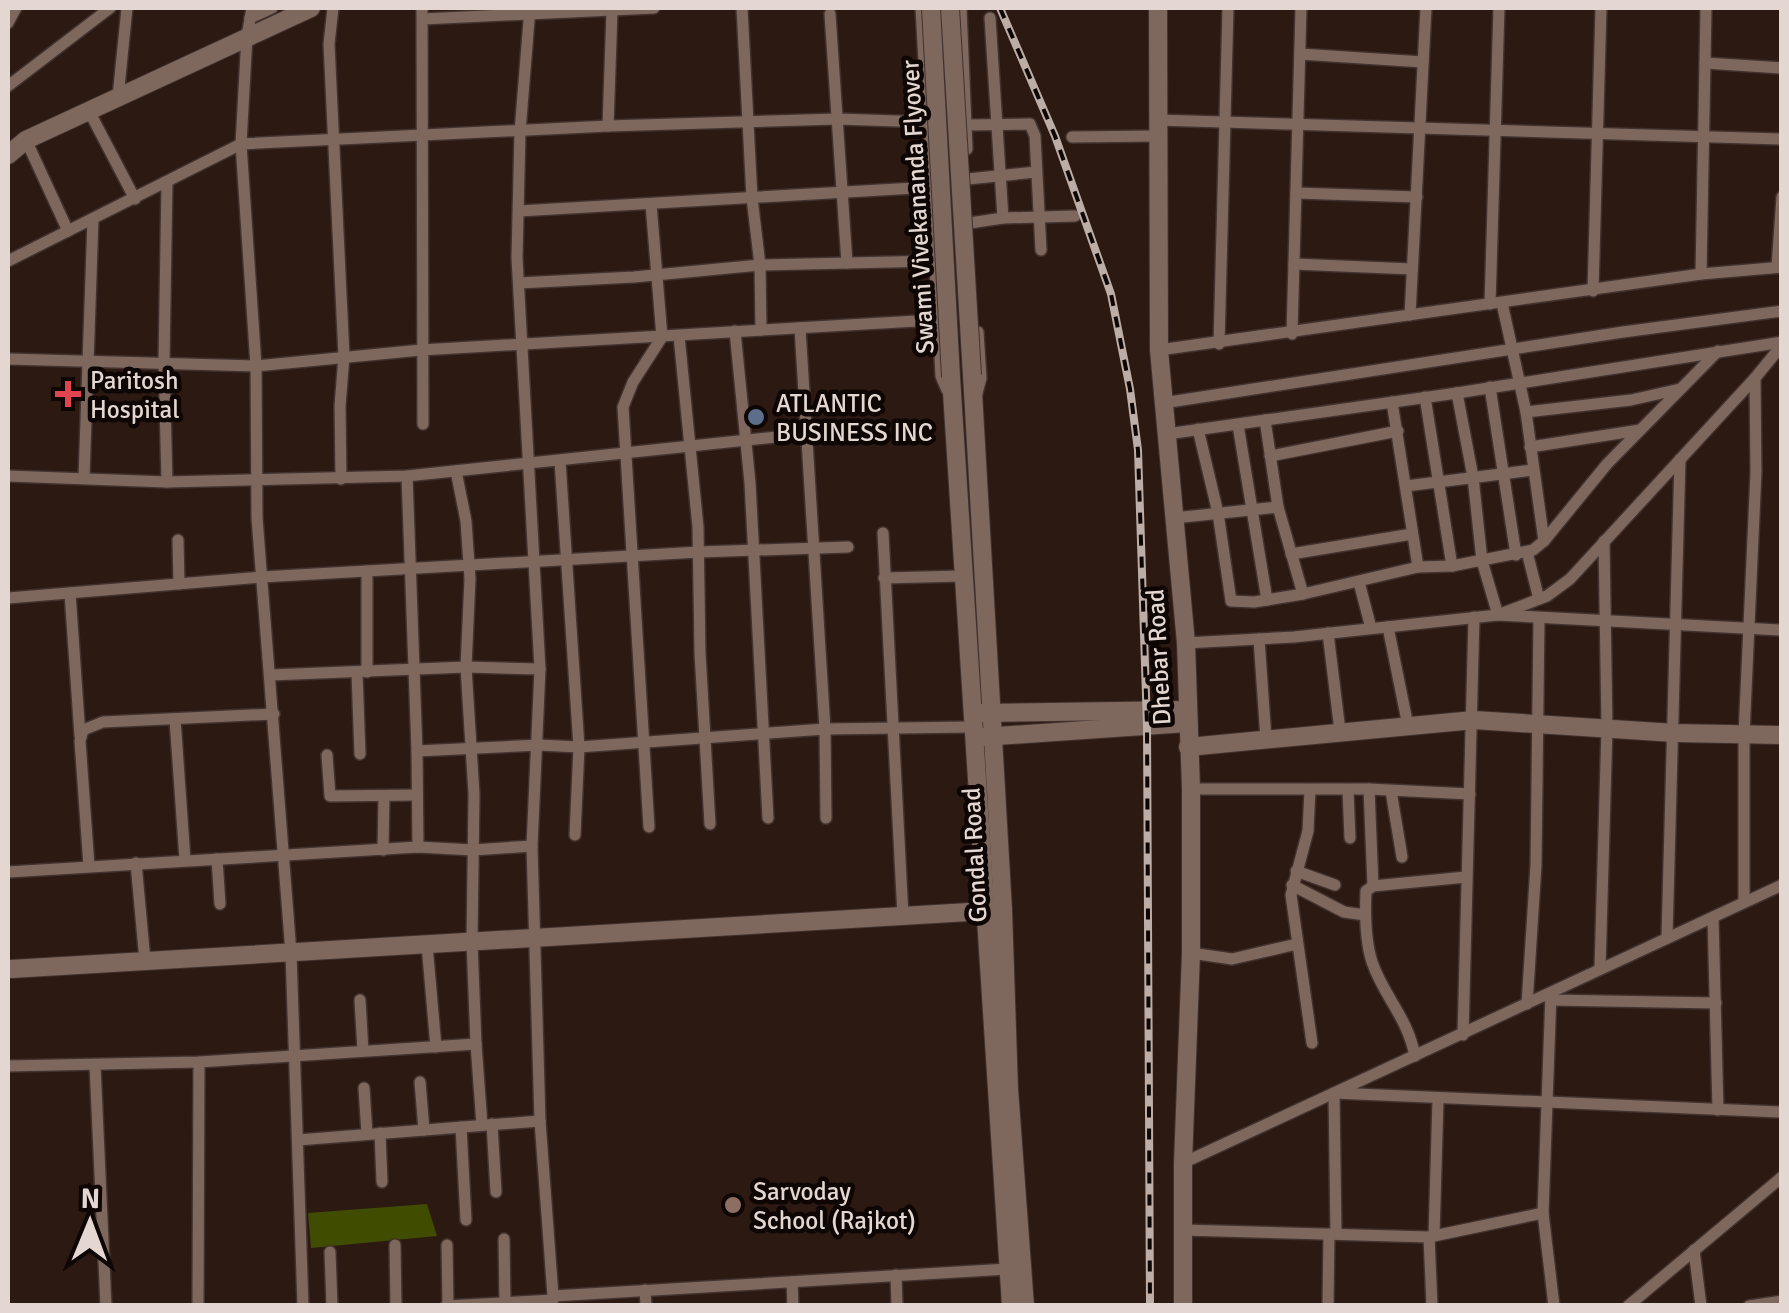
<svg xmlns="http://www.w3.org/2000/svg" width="1789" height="1313" font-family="Signika,sans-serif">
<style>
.green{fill:#404d01}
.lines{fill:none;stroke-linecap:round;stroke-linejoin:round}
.street-casing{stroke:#41322f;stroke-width:14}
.secondary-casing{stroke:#41322f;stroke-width:20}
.street{stroke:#7e675d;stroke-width:11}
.secondary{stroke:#7e675d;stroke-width:18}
.rail-casing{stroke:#bcada7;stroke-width:8}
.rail{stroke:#0e0604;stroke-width:4;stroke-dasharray:11;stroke-linecap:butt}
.secondary-bridge-casing{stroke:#41322f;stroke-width:20;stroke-linecap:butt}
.secondary-bridge{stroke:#7e675d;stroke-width:18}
.health-dot{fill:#e0444e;stroke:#0e0604;stroke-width:4}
.service-dot{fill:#5c6f8a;stroke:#0e0604;stroke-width:4}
.education-dot{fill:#8d6e63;stroke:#0e0604;stroke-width:4}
.labels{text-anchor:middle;stroke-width:9;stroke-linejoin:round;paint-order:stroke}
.street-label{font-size:25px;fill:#e4d7d1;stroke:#0e0604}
.poi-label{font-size:25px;fill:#e4d7d1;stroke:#0e0604;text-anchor:start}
</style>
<rect width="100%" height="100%" fill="#2c1911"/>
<polygon class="green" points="427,1204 437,1236 311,1248 308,1213"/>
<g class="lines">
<defs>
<g id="street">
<polyline points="252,8 247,36 241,144 256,366 257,518 291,953 303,1306"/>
<polyline points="333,8 329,44 344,356 340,406 341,479"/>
<polyline points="422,8 423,424"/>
<polyline points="530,8 520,132 517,258 540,669 532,846 540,1121 553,1296 1008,1269"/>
<polyline points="742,8 752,198 760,265 761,330"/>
<polyline points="921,8 941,376 947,390"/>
<polyline points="961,8 967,149"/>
<polyline points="830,14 847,263"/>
<polyline points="250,18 272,8"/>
<polyline points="990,18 1003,218"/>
<polyline points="423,19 654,8"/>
<polyline points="8,23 16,8"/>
<polyline points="1300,54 1423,62"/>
<polyline points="1705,63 1782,68"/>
<polyline points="8,86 110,8"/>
<polyline points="118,97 127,8"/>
<polyline points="89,111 135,199"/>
<polyline points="1157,120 1782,139"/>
<polyline points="966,125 1030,124 1035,136 1041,250"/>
<polyline points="608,126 612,11"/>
<polyline points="1072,137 1157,136"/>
<polyline points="26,140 68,231"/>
<polyline points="968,179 1036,172"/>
<polyline points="167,182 164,363 167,482"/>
<polyline points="1296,193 1417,197"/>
<polyline points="519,211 932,187"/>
<polyline points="970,223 1003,218 1075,216"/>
<polyline points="8,261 241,144 608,126 837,119 928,122"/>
<polyline points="1294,264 1412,269"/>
<polyline points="1777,267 1782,197"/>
<polyline points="1701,274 1706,8"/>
<polyline points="519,283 634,277 760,265 935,261"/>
<polyline points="1593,291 1601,8"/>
<polyline points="1490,304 1499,8"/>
<polyline points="1410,315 1426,8"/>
<polyline points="800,328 825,729 826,818"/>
<polyline points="735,331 750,483 768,818"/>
<polyline points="1292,334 1301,8"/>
<polyline points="679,336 698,527 700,653 710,824"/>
<polyline points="1219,344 1228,8"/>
<polyline points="1159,350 1701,274 1782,267"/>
<polyline points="8,359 256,366 421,350 951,319"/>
<polyline points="1490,387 1516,555"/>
<polyline points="977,393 981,378 978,332"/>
<polyline points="1457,393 1473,477 1482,561 1498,615 1782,630"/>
<polyline points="1425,397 1452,566"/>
<polyline points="1392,402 1418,567"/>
<polyline points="1163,403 1623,332 1782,311"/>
<polyline points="1526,412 1631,400 1680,389"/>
<polyline points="1265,420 1278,507 1303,594 1418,567 1452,566 1533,550 1544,541 1526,412 1502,303"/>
<polyline points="1238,425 1267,600"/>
<polyline points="1198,429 1218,513 1231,601 1254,602 1303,594"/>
<polyline points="1167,434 1457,393 1782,342"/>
<polyline points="1530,447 1640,430"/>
<polyline points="1270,456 1398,431"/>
<polyline points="560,461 579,747 575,835"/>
<polyline points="456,471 466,521 470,579 466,667 474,794 472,942 476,1044 482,1125"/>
<polyline points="8,476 167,482 407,476 805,434"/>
<polyline points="407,476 417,751"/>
<polyline points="84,478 93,219"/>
<polyline points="1406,486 1533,470"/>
<polyline points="1174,518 1278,507"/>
<polyline points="883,533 903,916"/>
<polyline points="178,540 179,584"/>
<polyline points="1544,541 1607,464 1718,351"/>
<polyline points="1527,552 1539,599"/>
<polyline points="1291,554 1412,534"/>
<polyline points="367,571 367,672"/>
<polyline points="884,578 962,576"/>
<polyline points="1359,582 1371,628"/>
<polyline points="70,593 80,736"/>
<polyline points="8,598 262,577 699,552 848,547"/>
<polyline points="1388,627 1408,726"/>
<polyline points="1328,633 1340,731"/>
<polyline points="1259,639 1266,739"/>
<polyline points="1186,643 1294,637 1498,615 1547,596 1570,579 1755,378 1782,345"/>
<polyline points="357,673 360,754"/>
<polyline points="271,675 466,667 540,669"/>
<polyline points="175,719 185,860"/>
<polyline points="327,755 330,796 417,795"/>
<polyline points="1191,789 1369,789 1470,794"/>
<polyline points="1369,789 1373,886"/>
<polyline points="1310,790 1308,831 1291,895 1312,1043"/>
<polyline points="1348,790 1350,838"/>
<polyline points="1391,791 1402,857"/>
<polyline points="649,827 623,407 633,382 662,337 651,204"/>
<polyline points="418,847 417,751 539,745 579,747 825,729 972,727"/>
<polyline points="383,850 384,796"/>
<polyline points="217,859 220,904"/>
<polyline points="136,863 145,961"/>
<polyline points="89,866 80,741 83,730 103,722 274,714"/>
<polyline points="1296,871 1335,885"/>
<polyline points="8,872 418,847 473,850 532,846"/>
<polyline points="1292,885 1344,912 1365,915"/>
<polyline points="1744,901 1744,735 1756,472 1755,378"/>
<polyline points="1713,917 1718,1110"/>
<polyline points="1667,937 1680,459"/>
<polyline points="427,945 436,1047"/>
<polyline points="1191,953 1232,959 1297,944"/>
<polyline points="1600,968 1607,728 1604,541"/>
<polyline points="360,1000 363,1051"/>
<polyline points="1550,1000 1716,1003"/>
<polyline points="1527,1004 1536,865 1539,618"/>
<polyline points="1463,1035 1474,617"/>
<path d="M1415,1056C1407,1016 1384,997 1372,962C1365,940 1365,913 1366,891L1373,886L1466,877"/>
<polyline points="95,1065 106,1306"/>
<polyline points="8,1066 199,1062 476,1044"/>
<polyline points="420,1082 424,1130"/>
<polyline points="364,1088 367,1134"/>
<polyline points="492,1124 496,1192"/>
<polyline points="461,1127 466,1220"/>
<polyline points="380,1133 382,1182"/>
<polyline points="298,1140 540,1121"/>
<polyline points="1183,1163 1782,885"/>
<polyline points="1543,1213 1554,1306"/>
<polyline points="1183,1230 1429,1237 1543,1213 1551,993"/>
<polyline points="1336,1234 1334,1093 1782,1112"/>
<polyline points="1434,1236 1438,1099"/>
<polyline points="1429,1237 1432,1306"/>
<polyline points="504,1239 505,1304"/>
<polyline points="395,1245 396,1306"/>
<polyline points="447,1245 448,1306"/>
<polyline points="1694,1250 1701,1306"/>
<polyline points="330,1252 332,1306"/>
<polyline points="896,1275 897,1306"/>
<polyline points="792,1282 793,1306"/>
<polyline points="645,1290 646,1306"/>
<polyline points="198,1306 199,1062"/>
<polyline points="446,1306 553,1300"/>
<polyline points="1328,1306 1329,1234"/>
<polyline points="1628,1306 1782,1177"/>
<polyline points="1749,1306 1782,1301"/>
</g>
<g id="secondary">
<polyline points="1158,8 1159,350 1186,643 1191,789 1191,953 1183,1163 1183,1306"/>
<polyline points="8,155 26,140 311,8"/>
<polyline points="972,375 1003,910 1009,1089 1025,1306"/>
<polyline points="951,377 1011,1306"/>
<polyline points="981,713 1186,710"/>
<polyline points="983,737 1187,723"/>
<polyline points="1188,747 1474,720 1675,733 1782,735"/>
<polyline points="11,969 1003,910"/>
</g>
</defs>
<use href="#street" class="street-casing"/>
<use href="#secondary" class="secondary-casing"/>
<use href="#street" class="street"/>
<use href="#secondary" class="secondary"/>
<defs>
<polyline id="rail" points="1000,8 1055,136 1111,294 1130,389 1138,450 1147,726 1150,1306"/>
</defs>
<use href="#rail" class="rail-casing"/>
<use href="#rail" class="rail"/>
<defs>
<g id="secondary-bridge">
<polyline points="931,8 951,377"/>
<polyline points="950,8 972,375"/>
</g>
</defs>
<use href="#secondary-bridge" class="secondary-bridge-casing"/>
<use href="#secondary-bridge" class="secondary-bridge"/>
</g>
<path class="health-dot" d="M63 379h10v10h10v10h-10v10h-10v-10h-10v-10h10z"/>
<circle class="service-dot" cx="756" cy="417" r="10"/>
<circle class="education-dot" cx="733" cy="1205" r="10"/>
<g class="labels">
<g class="street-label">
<text transform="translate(917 207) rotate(-93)" y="9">Swami Vivekananda Flyover</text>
<text transform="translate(1158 657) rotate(-93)" y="9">Dhebar Road</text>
<text transform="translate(974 855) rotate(-93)" y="9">Gondal Road</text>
</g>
<g class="poi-label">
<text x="90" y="389">Paritosh<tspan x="90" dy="29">Hospital</tspan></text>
<text x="776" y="412">ATLANTIC<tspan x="776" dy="29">BUSINESS INC</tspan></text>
<text x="753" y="1200">Sarvoday<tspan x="753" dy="29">School (Rajkot)</tspan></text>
</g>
</g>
<rect width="1789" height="1313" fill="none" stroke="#e4d7d1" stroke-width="20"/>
<g transform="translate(90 1223) rotate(1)" stroke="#0e0604" stroke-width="8" paint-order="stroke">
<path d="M0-8L18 38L0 25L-18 38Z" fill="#e4d7d1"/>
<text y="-15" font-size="28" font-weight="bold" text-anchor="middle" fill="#e4d7d1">N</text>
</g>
</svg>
